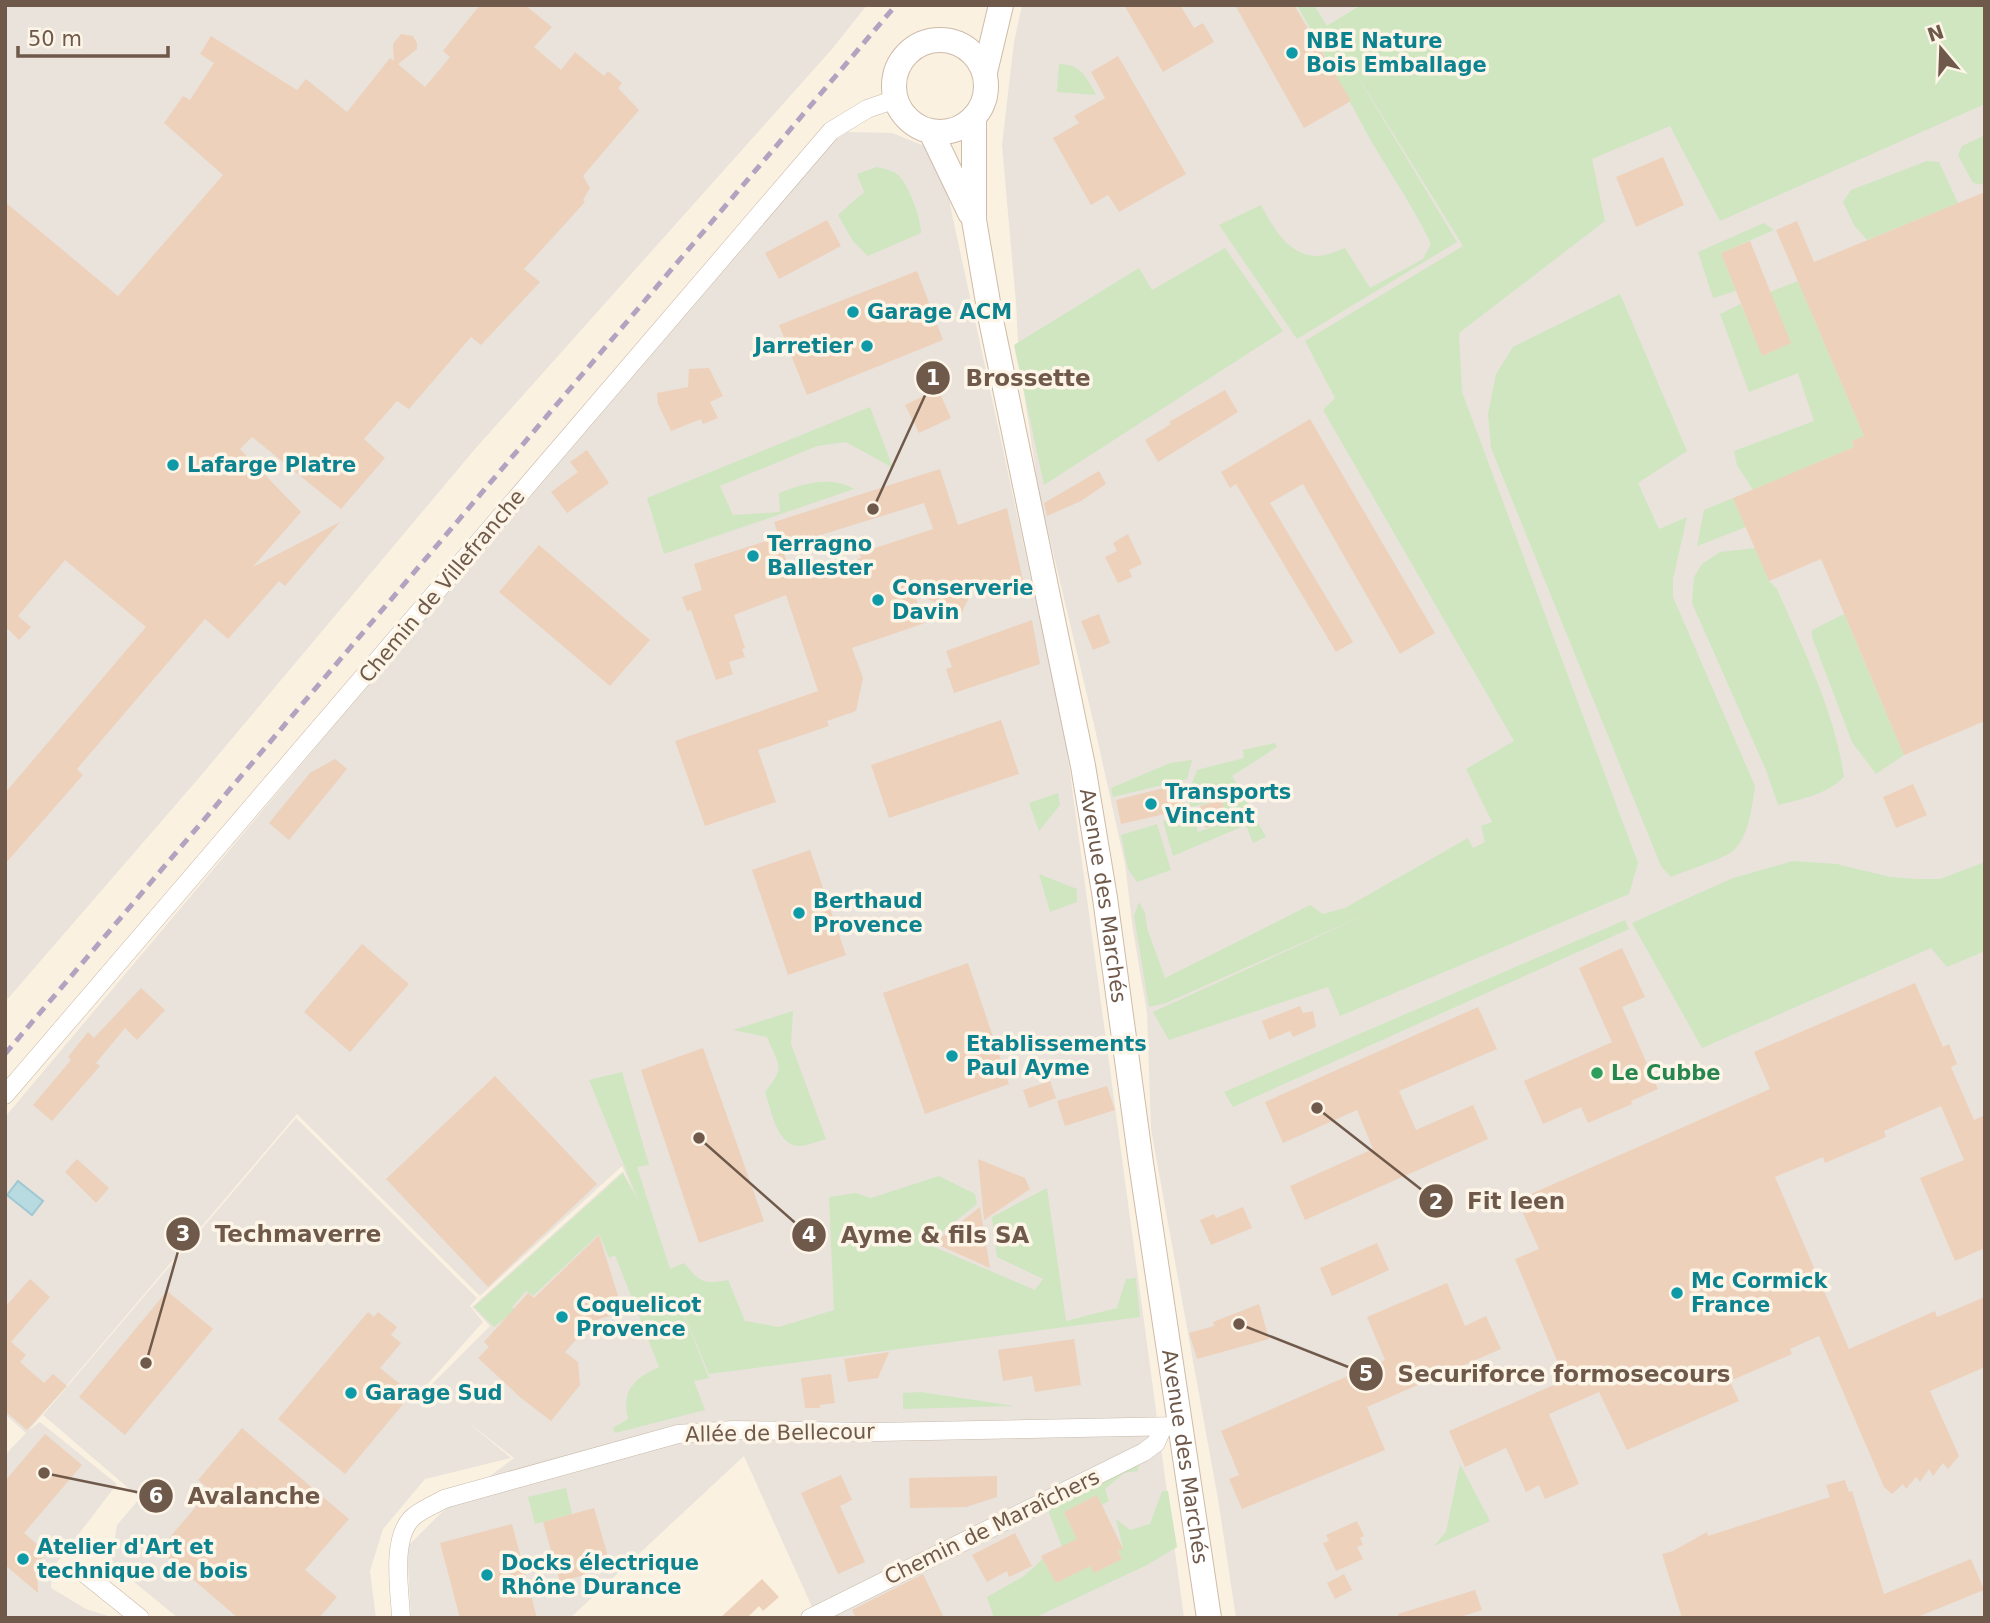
<svg xmlns="http://www.w3.org/2000/svg" width="1990" height="1623" font-family="'DejaVu Sans',sans-serif">
<style>
.industrial{fill:#e9e3dc}
.green{fill:#cfe6c1}
.water{fill:#b8dae1;stroke:#9fc8d2;stroke-width:2}
.building{fill:#edd1bb;fill-rule:evenodd}
.lines{fill:none;stroke-linecap:round;stroke-linejoin:round}
.street-casing{stroke:#c9b9a9;stroke-width:19}
.secondary-casing{stroke:#cfbba9;stroke-width:26}
.street{stroke:#fff;stroke-width:18}
.secondary{stroke:#fff;stroke-width:24}
.rail{stroke:#b4a2c1;stroke-width:5;stroke-dasharray:10 7;stroke-linecap:butt}
.culture-dot{fill:#0f9aa8;stroke:#fdf5e7;stroke-width:2.5}
.leisure-dot{fill:#2e9e5b;stroke:#fdf5e7;stroke-width:2.5}
.labels{text-anchor:middle;stroke-width:7;stroke-linejoin:round;paint-order:stroke}
.culture-label{font-size:21px;font-weight:bold;fill:#0d838f;stroke:#fdf5e7;text-anchor:start}
.street-label{font-size:21px;fill:#6f594a;stroke:#fdf5e7}
.leisure-label{font-size:21px;font-weight:bold;fill:#27864d;stroke:#fdf5e7;text-anchor:start}
.leader{fill:none;stroke:#6f594a;stroke-width:2.5}
.callout-dot{fill:#6f594a;stroke:#fdf5e7;stroke-width:2.5}
.mark-label{font-size:21px;text-anchor:middle;font-weight:bold;fill:#fff}
.callout-label{font-size:23px;text-anchor:middle;font-weight:bold;fill:#6f594a;stroke:#fdf5e7;stroke-width:7;stroke-linejoin:round;paint-order:stroke}
</style>
<rect width="100%" height="100%" fill="#faf1e1"/>
<g class="industrial">
<polygon points="5,5 867,5 832,49 475,449 198,779 5,1002"/>
<polygon points="1022,5 1359,5 1328,26 1865,5 1985,5 1985,1618 1236,1618 1218,1499 1151,1129 1147,1013 1133,930 1125,864 1095,729 1039,493 1019,359 1016,303 1002,145 1014,42"/>
<polygon points="848,132 892,133 927,147 944,177 1065,736 1184,1618 817,1618 744,1456 570,1618 411,1618 407,1547 442,1512 514,1458 464,1419 511,1458 425,1479 383,1529 370,1571 376,1618 178,1618 111,1563 117,1525 140,1498 43,1415 296,1118 477,1298 470,1306 483,1322 424,1388 426,1390 490,1326 472,1307 623,1171 666,1271 622,1166 480,1296 297,1114 29,1430 40,1422 117,1484 52,1569 51,1588 86,1609 115,1618 5,1618 5,1455 26,1433 5,1414 5,1117 564,452 827,145"/>
</g>
<g class="green">
<path d="M1297,5H1314L1327,26L1360,5H1985V104L1720,221L1670,126L1592,159L1605,221L1459,333L1462,392L1638,863L1629,894L1340,1016L1328,987L1169,1040L1153,1012L1383,907L1166,1003L1149,1007L1134,916L1139,902L1145,913L1147,928L1165,978L1310,905L1323,914L1345,908L1468,838L1473,848L1485,842L1481,826L1492,822L1466,769L1514,741L1323,410L1335,398L1305,341L1463,246L1347,59L1457,242L1297,339L1219,225L1261,205C1273,227 1288,256 1318,256C1326,256 1337,251 1345,248L1370,288L1423,259L1431,244C1412,203 1385,167 1364,128C1342,87 1320,46 1297,5Z"/>
<path d="M1059,64C1081,64 1087,78 1096,95L1057,92Z"/>
<polygon points="1985,135 1985,185 1973,183 1958,155 1962,146"/>
<polygon points="1927,161 1939,162 1958,203 1867,240 1854,225 1843,202 1851,190"/>
<path d="M877,167C885,169 892,170 898,175C909,185 921,218 921,233L868,256L853,241L838,215L864,192L857,174Z"/>
<polygon points="1764,223 1774,230 1721,253 1736,291 1713,298 1698,252"/>
<polygon points="1225,248 1283,331 1044,485 1014,345 1139,268 1152,290"/>
<polygon points="1798,281 1864,436 1852,441 1854,447 1753,490 1737,465 1734,451 1814,421 1798,373 1749,392 1720,314 1741,304 1763,356 1790,343 1770,292"/>
<path d="M1620,294L1687,451L1638,483L1659,529L1687,517L1673,579V597L1755,786C1752,807 1749,837 1732,852C1724,858 1683,872 1671,877L1661,866L1491,448L1488,414L1496,374L1513,347Z"/>
<path d="M870,407L893,468L846,442L817,446L720,486L733,515L780,512L779,493C801,484 832,475 854,489L664,554L647,498Z"/>
<polygon points="1733,498 1746,527 1697,546 1704,510"/>
<path d="M1755,548L1769,581L1777,589C1803,649 1835,712 1844,777C1825,795 1802,799 1778,805L1766,770L1692,603L1694,577L1702,564L1720,552Z"/>
<polygon points="1844,614 1904,755 1876,774 1852,742 1812,637 1812,630"/>
<polygon points="1275,743 1277,747 1232,776 1266,837 1253,843 1246,825 1173,856 1163,821 1193,815 1198,832 1228,821 1222,800 1191,807 1187,796 1197,770 1244,758 1243,750"/>
<polygon points="1192,760 1187,779 1113,797 1111,788 1170,763"/>
<polygon points="1058,793 1060,805 1039,831 1029,803"/>
<polygon points="1157,824 1171,870 1137,882 1128,869 1121,835"/>
<polygon points="1793,861 1837,864 1890,877 1916,879 1940,879 1985,862 1985,925 1979,927 1985,926 1985,951 1947,967 1931,948 1702,1048 1632,923 1733,878"/>
<polygon points="1039,874 1077,889 1077,902 1050,912"/>
<polygon points="1625,920 1629,929 1233,1107 1224,1092"/>
<path d="M793,1011L791,1044L826,1139C818,1141 807,1146 799,1146C776,1145 771,1108 765,1092C786,1066 779,1066 767,1037L733,1030Z"/>
<path d="M622,1072L649,1165L637,1167L670,1269L684,1263C700,1282 703,1285 728,1280L745,1321L779,1327L834,1310L829,1197L856,1193L871,1198L939,1176L975,1194L977,1204L927,1244L1035,1290L1043,1279L997,1257L992,1217L1047,1188L1066,1321L1117,1308L1126,1279L1136,1278L1140,1317L709,1374L671,1282L709,1378L694,1381L705,1410L615,1433L613,1428L628,1419C621,1390 635,1378 659,1367L615,1255L609,1258L599,1234L533,1296L526,1291L512,1307L518,1313L509,1322L505,1318L494,1327L474,1307L623,1173L639,1202L589,1080Z"/>
<polygon points="920,1392 1015,1406 903,1409 903,1393"/>
<polygon points="1139,1461 1138,1471 1124,1473 1105,1489 1109,1501 1102,1505 1097,1495 1064,1512 1094,1573 1122,1559 1118,1551 1123,1548 1116,1519 1130,1530 1150,1524 1162,1491 1168,1491 1177,1547 1147,1565 1034,1618 994,1618 987,1597 1024,1576 1043,1559 1056,1583 1076,1573 1062,1547 1048,1510 1036,1511"/>
<polygon points="1460,1464 1490,1521 1434,1546 1446,1532"/>
<polygon points="566,1488 572,1514 535,1524 528,1497"/>
</g>
<polygon class="water" points="18,1181 43,1201 32,1215 7,1195"/>
<g class="building">
<polygon points="480,5 525,5 552,27 534,47 561,70 575,52 604,76 608,71 622,83 618,88 639,110 583,176 590,188 583,200 585,202 524,269 540,282 481,345 471,337 409,409 397,401 364,439 385,458 341,509 252,437 240,449 301,512 253,567 340,522 285,586 279,581 228,639 205,619 77,769 83,775 5,864 5,793 146,627 65,560 18,616 31,627 19,640 8,629 5,632 5,202 118,296 223,175 164,123 183,96 190,100 214,63 200,54 211,36 297,90 306,79 347,112 390,58 394,61 393,44 401,34 413,36 417,43 417,49 398,64 425,87 450,57 443,51"/>
<polygon points="1124,5 1180,5 1194,28 1203,23 1214,42 1163,72"/>
<polygon points="1235,5 1294,5 1351,101 1304,128"/>
<polygon points="1118,56 1186,174 1119,212 1108,195 1091,205 1053,138 1079,123 1074,116 1105,98 1091,72"/>
<polygon points="1663,157 1684,205 1636,227 1616,177"/>
<polygon points="1985,192 1985,721 1904,755 1821,559 1769,581 1733,498 1854,447 1852,441 1864,436 1776,230 1797,221 1814,262"/>
<polygon points="827,220 841,246 779,279 765,253"/>
<polygon points="1750,241 1791,343 1762,356 1721,253"/>
<polygon points="917,271 943,340 807,395 779,325"/>
<polygon points="709,368 723,396 710,402 718,418 703,424 701,419 671,431 658,404 657,393 688,387 689,369"/>
<polygon points="938,389 951,418 919,433 905,405"/>
<polygon points="1225,390 1238,412 1158,462 1145,440 1171,424 1169,422"/>
<polygon points="1310,419 1435,633 1400,654 1303,484 1270,503 1353,642 1336,652 1236,484 1230,488 1221,472"/>
<polygon points="587,450 609,483 567,513 551,492 578,472 570,462"/>
<path d="M940,469L958,525L1007,508L1024,585L989,597L973,590L961,614L914,593L925,623L852,648L863,678L856,711L827,721L829,726L758,750L776,802L705,826L675,741L818,691L786,595L734,615L745,648L742,649L745,657L729,662L733,674L716,680L691,610L687,611L682,597L702,590L694,564L779,537L780,540L774,522ZM924,503L933,529L860,553L861,558L829,569L827,564L791,576L782,547Z"/>
<polygon points="1099,471 1106,484 1081,501 1047,516 1044,503"/>
<polygon points="1128,534 1142,564 1129,570 1132,577 1118,583 1105,557 1117,551 1113,543"/>
<polygon points="539,545 650,640 610,686 499,592"/>
<polygon points="1099,614 1110,643 1093,650 1081,621"/>
<polygon points="1032,620 1040,664 954,693 946,669 952,667 946,651"/>
<polygon points="1001,720 1019,774 889,818 871,765"/>
<polygon points="335,759 347,769 289,840 269,823 310,773"/>
<polygon points="1180,784 1186,809 1121,824 1116,800"/>
<polygon points="1913,784 1927,815 1896,828 1883,797"/>
<polygon points="1222,800 1228,821 1206,828 1200,806"/>
<polygon points="810,850 846,955 788,975 752,870"/>
<polygon points="362,944 409,984 350,1052 304,1012"/>
<polygon points="1622,948 1645,997 1622,1007 1658,1089 1631,1101 1632,1104 1588,1123 1581,1107 1543,1124 1524,1081 1612,1042 1579,968"/>
<polygon points="968,963 1009,1084 925,1114 883,993"/>
<polygon points="1915,983 1943,1047 1949,1044 1957,1064 1951,1067 1974,1120 1985,1115 1985,1248 1955,1261 1920,1178 1964,1160 1941,1106 1884,1131 1886,1137 1825,1163 1823,1157 1775,1177 1849,1349 1935,1311 1937,1317 1985,1297 1985,1367 1930,1391 1959,1456 1948,1469 1943,1463 1933,1476 1929,1469 1920,1482 1916,1477 1906,1489 1903,1484 1892,1494 1884,1487 1819,1336 1790,1349 1792,1354 1730,1381 1739,1401 1627,1450 1599,1392 1549,1414 1579,1484 1545,1499 1539,1485 1526,1492 1506,1448 1465,1467 1449,1431 1565,1380 1515,1259 1539,1249 1517,1200 1770,1089 1754,1052"/>
<polygon points="141,988 165,1010 137,1040 125,1028 96,1063 100,1066 52,1121 33,1105 71,1060 68,1057 88,1032 94,1038"/>
<polygon points="1300,1006 1303,1013 1313,1011 1316,1027 1293,1037 1290,1031 1269,1040 1262,1021"/>
<polygon points="1478,1007 1497,1049 1399,1091 1416,1130 1473,1105 1488,1139 1305,1220 1290,1186 1373,1149 1357,1110 1283,1143 1265,1102"/>
<polygon points="703,1048 764,1221 699,1243 641,1070"/>
<polygon points="495,1076 597,1184 488,1287 386,1179"/>
<polygon points="1050,1081 1056,1098 1029,1108 1023,1090"/>
<polygon points="1107,1086 1115,1110 1065,1126 1057,1101"/>
<polygon points="77,1159 109,1188 96,1203 65,1172"/>
<polygon points="978,1159 1025,1178 1030,1189 984,1220"/>
<polygon points="980,1207 990,1268 934,1243"/>
<polygon points="1243,1207 1252,1228 1211,1245 1200,1220 1214,1214 1216,1218"/>
<polygon points="599,1235 623,1312 593,1321 565,1352 578,1362 580,1385 551,1421 521,1398 478,1358 489,1347 484,1342 528,1293 534,1298"/>
<polygon points="1377,1243 1389,1270 1332,1296 1320,1268"/>
<polygon points="30,1279 50,1297 11,1342 26,1355 20,1362 44,1383 53,1374 67,1386 27,1430 5,1411 5,1307"/>
<polygon points="1447,1283 1465,1326 1486,1316 1501,1349 1367,1407 1385,1450 1242,1509 1229,1479 1239,1475 1221,1431 1385,1360 1367,1317"/>
<polygon points="167,1291 213,1329 125,1435 79,1397"/>
<polygon points="1259,1304 1269,1339 1197,1359 1189,1333 1214,1326 1213,1322"/>
<polygon points="368,1312 374,1317 378,1312 397,1327 391,1335 401,1343 380,1368 405,1388 398,1398 404,1403 345,1474 278,1419"/>
<polygon points="1074,1339 1081,1385 1035,1392 1032,1376 1003,1381 998,1350"/>
<polygon points="889,1352 878,1378 848,1382 844,1359"/>
<polygon points="831,1374 835,1403 820,1405 820,1408 805,1408 801,1378"/>
<polygon points="242,1428 349,1519 305,1570 337,1597 319,1618 238,1618 159,1550 210,1490 198,1480"/>
<polygon points="45,1434 82,1465 24,1533 47,1553 37,1564 38,1593 5,1565 5,1481"/>
<polygon points="841,1475 852,1500 840,1506 865,1562 838,1574 801,1493"/>
<polygon points="997,1476 997,1497 966,1507 910,1508 909,1478"/>
<polygon points="1845,1480 1849,1492 1852,1491 1884,1594 1971,1559 1984,1590 1915,1618 1682,1618 1662,1554 1673,1551 1707,1532 1708,1536 1830,1497 1826,1485"/>
<polygon points="1097,1495 1123,1549 1118,1551 1122,1559 1094,1573 1090,1566 1056,1583 1041,1556 1077,1539 1064,1512"/>
<polygon points="594,1508 611,1567 560,1582 543,1522"/>
<polygon points="1357,1521 1364,1536 1360,1538 1363,1545 1357,1547 1363,1559 1336,1571 1323,1543 1329,1541 1326,1535"/>
<polygon points="512,1524 537,1618 460,1618 440,1543"/>
<polygon points="1015,1533 1032,1566 1009,1577 1007,1571 987,1582 972,1555"/>
<polygon points="923,1574 944,1618 856,1618 852,1610"/>
<polygon points="1344,1574 1352,1590 1335,1599 1327,1583"/>
<polygon points="762,1579 779,1597 763,1611 759,1606 747,1618 720,1618"/>
<polygon points="1475,1590 1482,1610 1457,1618 1399,1618 1398,1614"/>
</g>
<g class="lines">
<defs>
<g id="street">
<polyline points="5,1095 831,131 867,109 896,99"/>
<polyline points="84,1573 140,1618"/>
<path d="M401,1618C400,1591 391,1541 411,1519C418,1511 434,1505 444,1499L678,1434L733,1430L877,1432L1181,1426"/>
<polyline points="810,1618 1144,1452 1156,1443 1163,1427"/>
</g>
<g id="secondary">
<circle cx="940" cy="86" r="46"/>
<polyline points="985,72 1001,5"/>
<path id="s1" d="M974,119V220L991,320L1083,766L1105,898L1141,1163L1209,1618"/>
<polyline points="931,132 970,213"/>
</g>
</defs>
<use href="#street" class="street-casing"/>
<use href="#secondary" class="secondary-casing"/>
<use href="#street" class="street"/>
<use href="#secondary" class="secondary"/>
<polyline class="rail" points="5,1054 896,5"/>
</g>
<g class="culture-dot">
<circle cx="1292" cy="53" r="7"/>
<circle cx="853" cy="312" r="7"/>
<circle cx="867" cy="346" r="7"/>
<circle cx="173" cy="465" r="7"/>
<circle cx="753" cy="556" r="7"/>
<circle cx="878" cy="600" r="7"/>
<circle cx="1151" cy="804" r="7"/>
<circle cx="799" cy="913" r="7"/>
<circle cx="952" cy="1056" r="7"/>
<circle cx="1677" cy="1293" r="7"/>
<circle cx="562" cy="1317" r="7"/>
<circle cx="351" cy="1393" r="7"/>
<circle cx="23" cy="1559" r="7"/>
<circle cx="487" cy="1575" r="7"/>
</g>
<circle class="leisure-dot" cx="1597" cy="1073" r="7"/>
<g class="labels">
<g class="culture-label">
<text x="1306" y="48">NBE Nature<tspan x="1306" dy="24">Bois Emballage</tspan></text>
<text x="867" y="319">Garage ACM</text>
<text x="853" y="353" text-anchor="end">Jarretier</text>
<text x="187" y="472">Lafarge Platre</text>
<text x="767" y="551">Terragno<tspan x="767" dy="24">Ballester</tspan></text>
<text x="892" y="595">Conserverie<tspan x="892" dy="24">Davin</tspan></text>
<text x="1165" y="799">Transports<tspan x="1165" dy="24">Vincent</tspan></text>
<text x="813" y="908">Berthaud<tspan x="813" dy="24">Provence</tspan></text>
<text x="966" y="1051">Etablissements<tspan x="966" dy="24">Paul Ayme</tspan></text>
<text x="1691" y="1288">Mc Cormick<tspan x="1691" dy="24">France</tspan></text>
<text x="576" y="1312">Coquelicot<tspan x="576" dy="24">Provence</tspan></text>
<text x="365" y="1400">Garage Sud</text>
<text x="37" y="1554">Atelier d'Art et<tspan x="37" dy="24">technique de bois</tspan></text>
<text x="501" y="1570">Docks électrique<tspan x="501" dy="24">Rhône Durance</tspan></text>
</g>
<g class="street-label">
<text transform="translate(442 586) rotate(-50)" y="7">Chemin de Villefranche</text>
<text dy="7" stroke="none"><textPath href="#s1" startOffset="789">Avenue des Marchés</textPath></text>
<text transform="translate(780 1433) rotate(-1)" y="7">Allée de Bellecour</text>
<text dy="7" stroke="none"><textPath href="#s1" startOffset="1356">Avenue des Marchés</textPath></text>
<text transform="translate(992 1527) rotate(-26)" y="7">Chemin de Maraîchers</text>
</g>
<g class="leisure-label">
<text x="1611" y="1080">Le Cubbe</text>
</g>
</g>
<path class="leader" d="M873 509L933 378M1317 1108L1436 1201M146 1363L183 1234M699 1138L809 1235M1239 1324L1366 1374M44 1473L156 1496"/>
<g class="callout-dot">
<circle cx="873" cy="509" r="7"/>
<circle cx="1317" cy="1108" r="7"/>
<circle cx="146" cy="1363" r="7"/>
<circle cx="699" cy="1138" r="7"/>
<circle cx="1239" cy="1324" r="7"/>
<circle cx="44" cy="1473" r="7"/>
<circle cx="933" cy="378" r="18"/>
<circle cx="1436" cy="1201" r="18"/>
<circle cx="183" cy="1234" r="18"/>
<circle cx="809" cy="1235" r="18"/>
<circle cx="1366" cy="1374" r="18"/>
<circle cx="156" cy="1496" r="18"/>
</g>
<g class="mark-label">
<text x="933" y="385">1</text>
<text x="1436" y="1209">2</text>
<text x="183" y="1241">3</text>
<text x="809" y="1242">4</text>
<text x="1366" y="1381">5</text>
<text x="156" y="1503">6</text>
</g>
<g class="callout-label">
<text x="1028" y="386">Brossette</text>
<text x="1516" y="1209">Fit leen</text>
<text x="298" y="1242">Techmaverre</text>
<text x="935" y="1243">Ayme &amp; fils SA</text>
<text x="1564" y="1382">Securiforce formosecours</text>
<text x="254" y="1504">Avalanche</text>
</g>
<rect width="1990" height="1623" fill="none" stroke="#6f594a" stroke-width="14"/>
<g transform="translate(1941 49) rotate(341)" stroke="#fdf5e7" stroke-width="5" paint-order="stroke">
<path d="M0-5L12 26L0 18L-12 26Z" fill="#6f594a"/>
<text y="-10" font-size="19" font-weight="bold" text-anchor="middle" fill="#6f594a">N</text>
</g>
<path d="M18 46v10h150v-10" fill="none" stroke="#6f594a" stroke-width="3.5"/>
<text x="28" y="46" font-size="21" fill="#6f594a" stroke="#fdf5e7" stroke-width="5" paint-order="stroke">50 m</text>
</svg>
